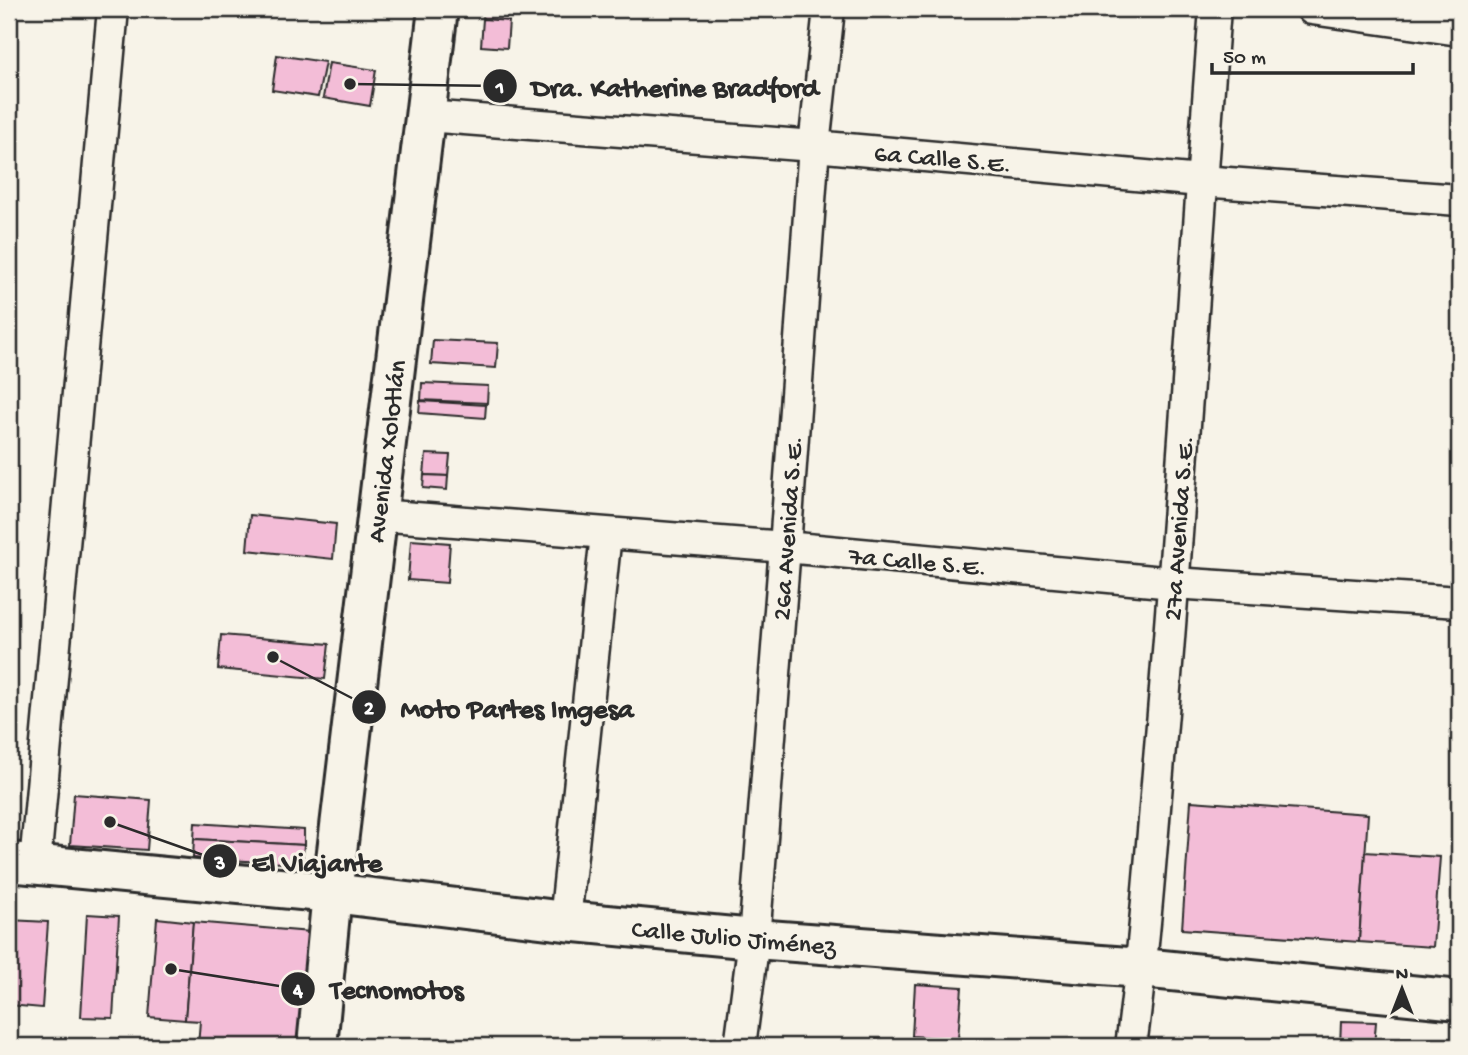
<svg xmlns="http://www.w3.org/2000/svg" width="1468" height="1055" font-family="'Gochi Hand',sans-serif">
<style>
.building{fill:#f3bdd7;stroke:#2b2b2b;stroke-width:2}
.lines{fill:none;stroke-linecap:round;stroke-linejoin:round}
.minor-casing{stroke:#2b2b2b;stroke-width:35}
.tertiary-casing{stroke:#2b2b2b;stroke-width:44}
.secondary-casing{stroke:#2b2b2b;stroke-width:44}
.minor{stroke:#f7f3e8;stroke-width:30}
.tertiary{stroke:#f7f3e8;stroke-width:38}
.secondary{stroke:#f7f3e8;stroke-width:38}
.labels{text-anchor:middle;stroke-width:6;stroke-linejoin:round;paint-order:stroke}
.street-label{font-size:26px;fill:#2b2b2b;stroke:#f7f3e8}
.leader{fill:none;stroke:#2b2b2b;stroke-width:2.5}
.callout-dot{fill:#2b2b2b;stroke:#f7f3e8;stroke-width:2.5}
.mark-label{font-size:21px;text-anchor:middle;font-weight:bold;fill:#fff}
.callout-label{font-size:28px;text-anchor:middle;font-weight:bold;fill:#2b2b2b;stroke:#f7f3e8;stroke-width:6;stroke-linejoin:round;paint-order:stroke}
</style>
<rect width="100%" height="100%" fill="#f7f3e8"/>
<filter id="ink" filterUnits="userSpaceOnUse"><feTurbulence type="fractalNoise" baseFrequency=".0143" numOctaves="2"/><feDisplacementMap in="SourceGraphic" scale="14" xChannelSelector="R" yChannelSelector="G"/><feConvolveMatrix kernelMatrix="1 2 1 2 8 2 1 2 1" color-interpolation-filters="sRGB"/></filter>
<g filter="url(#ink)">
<g class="building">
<polygon points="483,9 510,9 509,21 483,19"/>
<polygon points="483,19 509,21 507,48 481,46"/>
<polygon points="277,55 325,62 318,97 272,90"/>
<polygon points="329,63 376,70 370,106 323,98"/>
<polygon points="433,340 498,343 496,368 431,364"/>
<polygon points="422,383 488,386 487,403 421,400"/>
<polygon points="420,401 486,405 485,418 419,413"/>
<polygon points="426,454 450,455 448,476 424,475"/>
<polygon points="424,475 448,476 447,490 423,488"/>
<polygon points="250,515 336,524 333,559 247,550"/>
<polygon points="411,540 450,543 447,583 408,580"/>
<polygon points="221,635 329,644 325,679 218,669"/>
<polygon points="74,794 151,800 147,850 70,845"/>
<polygon points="1191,801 1368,814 1359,942 1182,929"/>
<polygon points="195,823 304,830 304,845 194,839"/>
<polygon points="194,839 304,845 302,864 193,858"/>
<polygon points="1365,852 1440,857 1433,947 1359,942"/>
<polygon points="87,914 119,916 113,1018 81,1017"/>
<polygon points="157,918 193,922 185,1020 149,1017"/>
<polygon points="9,920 48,922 42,1008 9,1005"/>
<polygon points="193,922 310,932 299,1046 198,1046 200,1021 185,1020"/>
<polygon points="915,984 962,987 958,1039 912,1036"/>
<polygon points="1341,1021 1376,1022 1374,1046 1340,1046"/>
</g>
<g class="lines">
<defs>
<g id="minor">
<polyline points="1312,9 1459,30"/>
<polyline points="426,116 814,146 1201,181 1459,200"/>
<polyline points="377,515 785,547 1174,583 1459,602"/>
<polyline points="35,864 113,9"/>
<polyline points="565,921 606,534"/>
<polyline points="740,1046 754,939 785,547 814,146 829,9"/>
<path d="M1131,1046C1145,943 1152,840 1161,736C1182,494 1196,251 1215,9"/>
</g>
<polyline id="tertiary" points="317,1046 332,893"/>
<g id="secondary">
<polyline points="9,862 332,893 565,921 754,939 1142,968 1459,1000"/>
<polyline points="332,893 438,9"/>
</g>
</defs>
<use href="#minor" class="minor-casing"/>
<use href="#tertiary" class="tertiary-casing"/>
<use href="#secondary" class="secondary-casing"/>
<use href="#minor" class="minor"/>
<use href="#tertiary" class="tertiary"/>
<use href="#secondary" class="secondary"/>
</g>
</g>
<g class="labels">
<g class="street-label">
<text transform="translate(943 157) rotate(5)" y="9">6a Calle S.E.</text>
<text transform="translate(385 451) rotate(-83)" y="9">Avenida Xolotlán</text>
<text transform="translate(786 528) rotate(-86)" y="9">26a Avenida S.E.</text>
<text transform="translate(1177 528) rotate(-86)" y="9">27a Avenida S.E.</text>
<text transform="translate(918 560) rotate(5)" y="9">7a Calle S.E.</text>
<text transform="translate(734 936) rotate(5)" y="9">Calle Julio Jiménez</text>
</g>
</g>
<path class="leader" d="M350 84L500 86M273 657L369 707M110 822L220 861M171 969L298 989"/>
<g class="callout-dot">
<circle cx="350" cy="84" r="7"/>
<circle cx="273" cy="657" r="7"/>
<circle cx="110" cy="822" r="7"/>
<circle cx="171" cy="969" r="7"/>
<circle cx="500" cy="86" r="18"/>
<circle cx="369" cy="707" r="18"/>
<circle cx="220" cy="861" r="18"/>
<circle cx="298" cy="989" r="18"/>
</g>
<g class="mark-label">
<text x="500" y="93">1</text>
<text x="369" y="714">2</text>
<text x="220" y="869">3</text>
<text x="298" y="996">4</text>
</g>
<g class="callout-label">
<text x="675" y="96">Dra. Katherine Bradford</text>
<text x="517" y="717">Moto Partes Imgesa</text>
<text x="317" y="871">El Viajante</text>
<text x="397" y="998">Tecnomotos</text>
</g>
<rect width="1468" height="1055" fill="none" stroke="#f7f3e8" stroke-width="35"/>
<rect x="18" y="18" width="1433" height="1020" fill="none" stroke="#2b2b2b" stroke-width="2.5" filter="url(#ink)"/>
<g transform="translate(1402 989)" stroke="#f7f3e8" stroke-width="5" paint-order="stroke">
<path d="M0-5L12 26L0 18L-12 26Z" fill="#2b2b2b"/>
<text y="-10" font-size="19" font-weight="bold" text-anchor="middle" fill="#2b2b2b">N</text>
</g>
<path d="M1212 63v10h201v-10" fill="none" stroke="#2b2b2b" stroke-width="3.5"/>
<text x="1223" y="63" font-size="21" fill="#2b2b2b" stroke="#f7f3e8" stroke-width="5" paint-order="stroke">50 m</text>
</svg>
